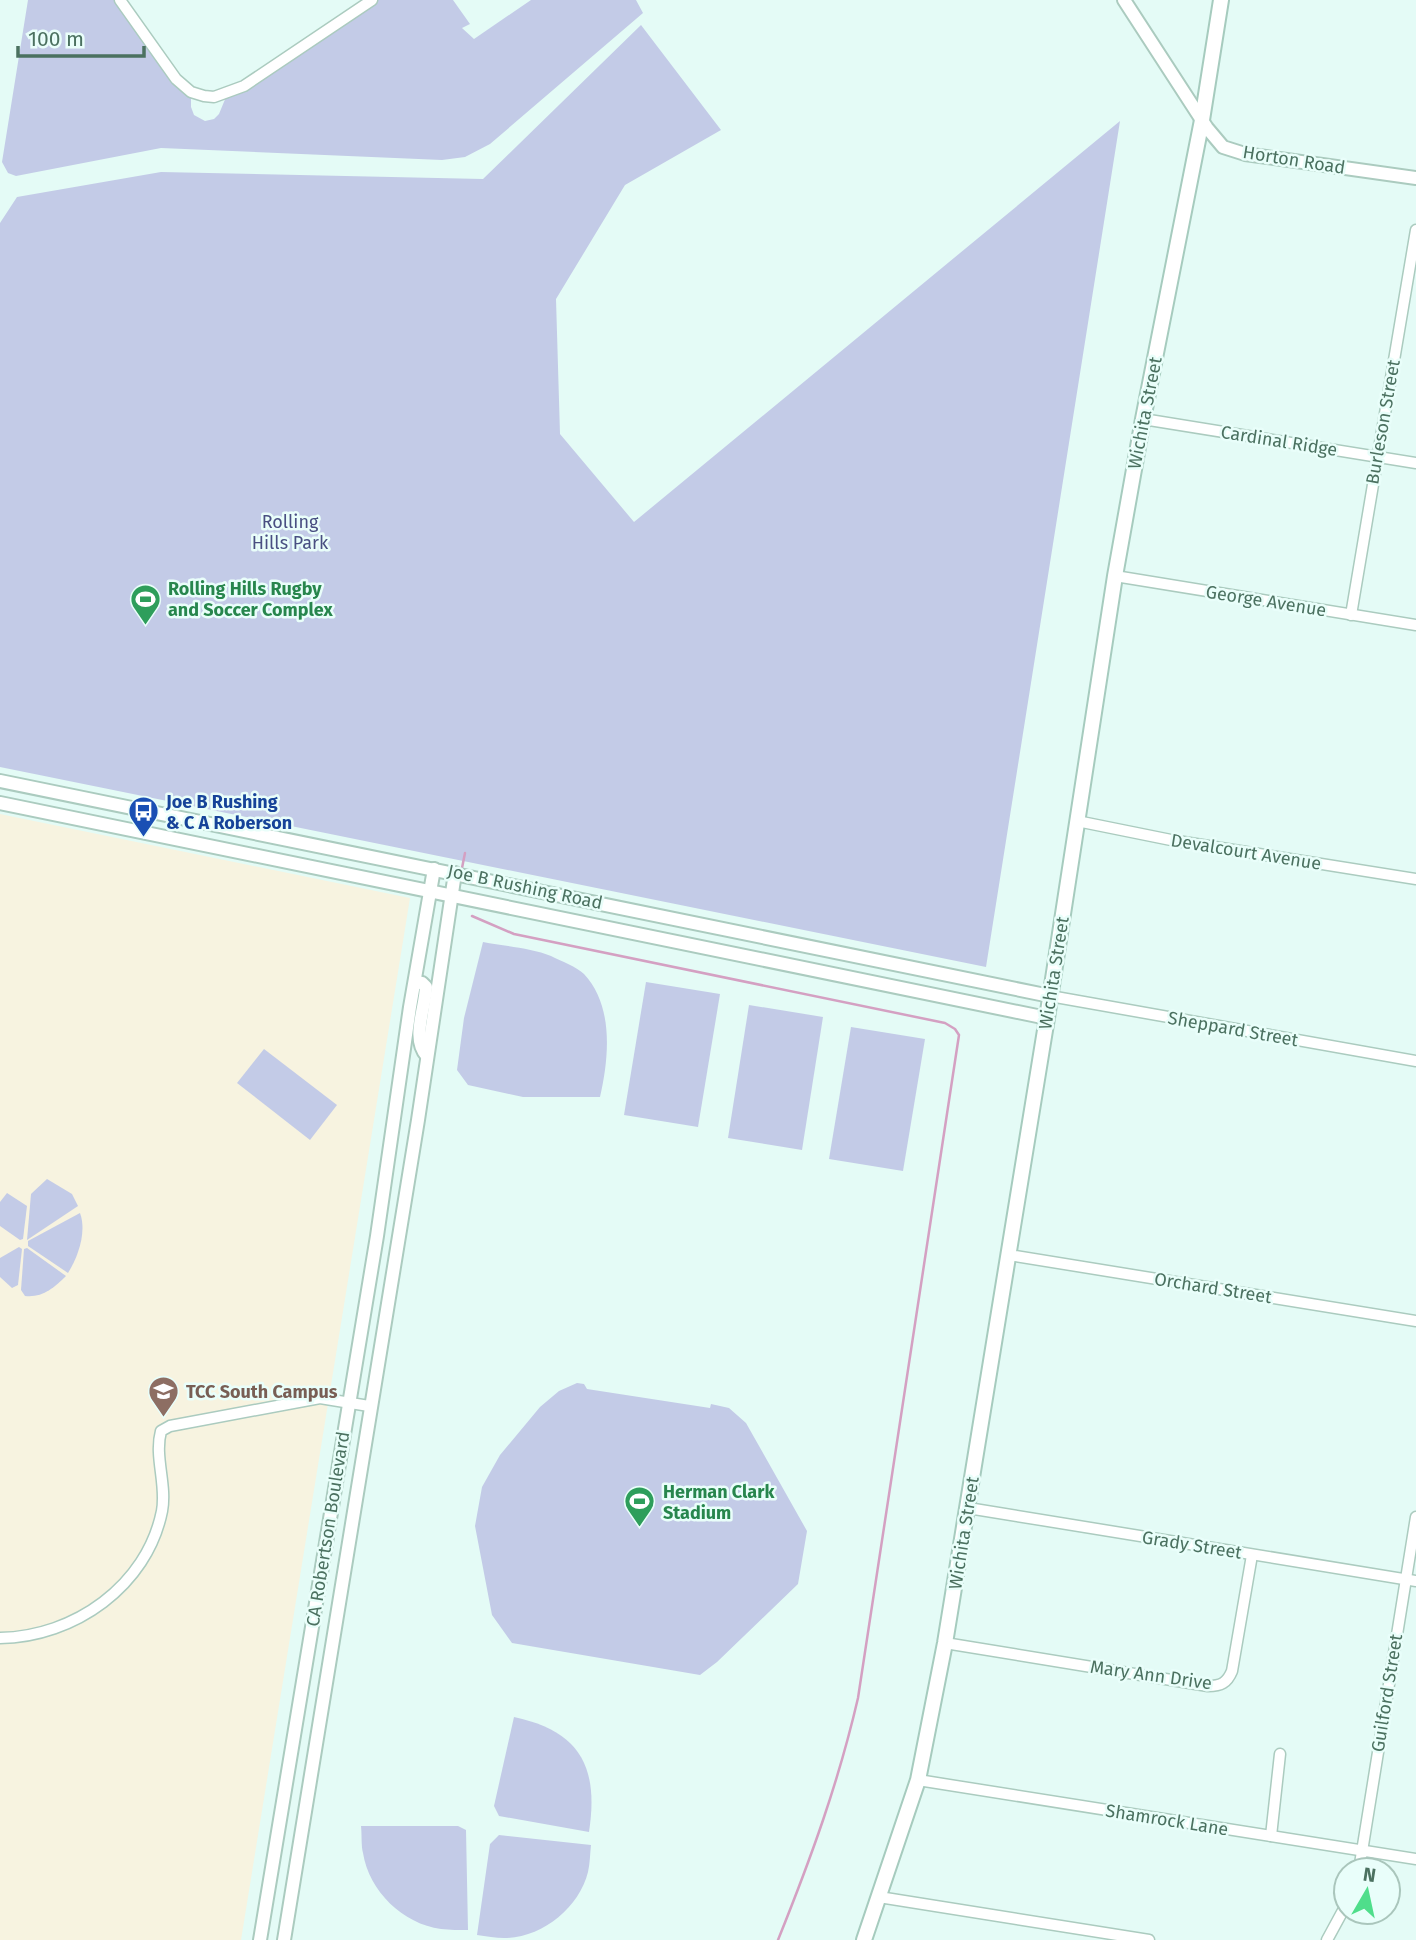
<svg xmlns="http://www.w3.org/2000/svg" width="1416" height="1940" font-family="'Fira Sans',sans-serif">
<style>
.education{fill:#f7f3e0}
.green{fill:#c3cbe7}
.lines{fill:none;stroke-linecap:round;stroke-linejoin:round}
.stream{stroke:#d4a0c2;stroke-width:2.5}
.minor-casing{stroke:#abcbbf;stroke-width:13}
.tertiary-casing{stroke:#abcbbf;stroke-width:16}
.secondary-casing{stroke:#a6cbbe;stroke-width:18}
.minor{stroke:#fff;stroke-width:10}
.tertiary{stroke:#fff;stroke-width:12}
.secondary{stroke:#fff;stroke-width:14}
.labels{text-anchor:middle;stroke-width:5;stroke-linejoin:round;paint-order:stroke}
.street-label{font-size:18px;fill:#4b7160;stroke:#e9fefa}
.park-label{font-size:18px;fill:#494f82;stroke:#e9fefa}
.leisure-label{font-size:18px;font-weight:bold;fill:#27864d;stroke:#e9fefa;text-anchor:start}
.transit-label{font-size:18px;font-weight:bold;fill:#164399;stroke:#e9fefa;text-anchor:start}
.education-label{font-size:18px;font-weight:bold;fill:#785e54;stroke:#e9fefa;text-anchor:start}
</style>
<rect width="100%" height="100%" fill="#e4fbf6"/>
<polygon class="education" points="0,814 410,898 241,1940 0,1940"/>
<g class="green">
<polygon points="28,0 117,0 165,72 191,96 191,107 194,115 205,121 214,119 219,114 226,97 256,81 377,0 453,0 470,24 462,28 474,39 531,0 636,0 643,13 490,144 465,157 442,160 161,148 16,176 8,173 2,162"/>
<polygon points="641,25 721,130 625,185 556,299 560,434 634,522 1120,121 986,967 0,767 0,223 17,197 161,172 483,179"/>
<path d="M483,942C504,946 531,948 551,956C561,961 577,967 584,974C614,1006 609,1058 600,1097H523L468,1085L457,1070L464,1018Z"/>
<polygon points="646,982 720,994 698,1127 624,1115"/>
<polygon points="749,1005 823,1017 802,1150 728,1138"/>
<polygon points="851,1027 925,1039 903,1171 829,1159"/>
<polygon points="264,1049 337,1105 310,1140 237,1083"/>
<polygon points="47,1179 72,1194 78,1206 27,1240 31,1194"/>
<polygon points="7,1193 27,1206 23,1239 20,1240 0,1226 0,1202"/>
<path d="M80,1213C87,1232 78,1257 68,1273L28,1246V1241Z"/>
<polygon points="19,1247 22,1249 18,1285 12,1288 0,1277 0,1258"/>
<path d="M27,1248L66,1276C54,1288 42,1298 25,1296L21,1290L24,1249Z"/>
<polygon points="577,1383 584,1384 587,1389 710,1408 711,1404 729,1408 746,1423 807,1531 798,1584 717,1662 700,1675 512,1643 492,1615 475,1526 482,1487 500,1455 540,1407 559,1391"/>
<path d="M514,1717C580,1731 599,1767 589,1832L499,1816L494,1806Z"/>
<path d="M361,1826H458L466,1830L468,1930C459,1930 450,1930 441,1929C403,1924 369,1891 363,1853C361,1845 362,1835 361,1826Z"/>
<path d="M499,1835L591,1845C590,1854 590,1863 588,1872C579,1908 542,1938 504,1938C496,1938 486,1936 477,1935L490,1844Z"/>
</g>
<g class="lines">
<g class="stream">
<polyline points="462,868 465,853"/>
<path d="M472,916L514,934L945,1023L955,1029L959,1035L858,1698C838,1784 811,1858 778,1940"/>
</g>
<defs>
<g id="minor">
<polyline points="120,0 176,79 191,92 204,96 214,97 244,86 372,0"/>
<polyline points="1143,419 1416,463"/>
<polyline points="1115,576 1416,625"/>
<polyline points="1351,615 1416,230"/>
<polyline points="1077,821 1171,840 1416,879"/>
<polyline points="1050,996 1416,1061"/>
<polyline points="1009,1255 1416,1321"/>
<polyline points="968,1508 1416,1581"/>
<path d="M0,1638C74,1637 147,1586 162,1511C167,1484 154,1457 161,1431L170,1426L320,1398L369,1406"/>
<path d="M945,1643L1208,1686C1221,1686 1227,1683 1232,1671L1252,1555"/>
<polyline points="918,1780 1416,1859"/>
<polyline points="1271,1836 1280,1754"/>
<polyline points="1359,1870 1416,1517"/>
<polyline points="879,1897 1149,1940"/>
<polyline points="1327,1940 1346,1905"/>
</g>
<g id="tertiary">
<polyline points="1124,0 1207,128 1223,147 1245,154 1416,178"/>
<polyline points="0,781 1050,996"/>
<polyline points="0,803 1047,1018"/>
<path d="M415,982L422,983L426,987C425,1010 411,1038 427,1056"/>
<polyline points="260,1940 377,1236 410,1007 434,869"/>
<polyline points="284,1940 418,1120 455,873"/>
</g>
<polyline id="secondary" points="864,1940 918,1780 945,1643 1047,1018 1115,576 1143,419 1202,120 1221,0"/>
</defs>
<use href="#minor" class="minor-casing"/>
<use href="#tertiary" class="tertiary-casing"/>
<use href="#secondary" class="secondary-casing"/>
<use href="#minor" class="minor"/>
<use href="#tertiary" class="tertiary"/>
<use href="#secondary" class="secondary"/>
</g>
<defs>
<symbol id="stadium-pin" viewBox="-11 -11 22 30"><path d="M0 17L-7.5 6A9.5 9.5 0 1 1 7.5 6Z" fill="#2e9e5b" stroke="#e9fefa"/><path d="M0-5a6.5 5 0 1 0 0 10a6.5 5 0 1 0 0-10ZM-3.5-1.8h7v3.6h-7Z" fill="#fff"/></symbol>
<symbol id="bus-pin" viewBox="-11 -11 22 30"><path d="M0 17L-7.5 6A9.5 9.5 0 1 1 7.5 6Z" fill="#1a4fb4" stroke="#e9fefa"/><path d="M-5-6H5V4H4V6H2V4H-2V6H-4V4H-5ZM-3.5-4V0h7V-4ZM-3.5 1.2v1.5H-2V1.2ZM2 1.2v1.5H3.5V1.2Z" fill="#fff"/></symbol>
<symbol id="university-pin" viewBox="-11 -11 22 30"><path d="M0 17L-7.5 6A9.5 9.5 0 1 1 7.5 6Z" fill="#8d6e63" stroke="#e9fefa"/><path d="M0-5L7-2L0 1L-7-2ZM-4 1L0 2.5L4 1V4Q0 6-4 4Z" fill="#fff"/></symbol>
</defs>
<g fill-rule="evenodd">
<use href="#stadium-pin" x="128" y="582" width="35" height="47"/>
<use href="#bus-pin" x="126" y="794" width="35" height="47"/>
<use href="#university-pin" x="146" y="1374" width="35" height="47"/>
<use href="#stadium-pin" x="622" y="1484" width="35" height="47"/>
</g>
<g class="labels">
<g class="street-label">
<text transform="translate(1294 160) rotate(9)" y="6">Horton Road</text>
<text transform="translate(1145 413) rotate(-79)" y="6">Wichita Street</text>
<text transform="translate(1383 422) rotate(-80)" y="6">Burleson Street</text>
<text transform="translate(1279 441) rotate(9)" y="6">Cardinal Ridge</text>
<text transform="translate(1266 601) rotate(9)" y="6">George Avenue</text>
<text transform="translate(1246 852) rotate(9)" y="6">Devalcourt Avenue</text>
<text transform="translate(525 887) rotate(12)" y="6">Joe B Rushing Road</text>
<text transform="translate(1054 973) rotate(-81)" y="6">Wichita Street</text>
<text transform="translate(1233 1029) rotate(10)" y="6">Sheppard Street</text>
<text transform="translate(1213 1288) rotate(9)" y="6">Orchard Street</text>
<text transform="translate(328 1529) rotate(-81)" y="6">CA Robertson Boulevard</text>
<text transform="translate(964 1533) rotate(-81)" y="6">Wichita Street</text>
<text transform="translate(1192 1545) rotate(9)" y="6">Grady Street</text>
<text transform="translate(1151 1675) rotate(8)" y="6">Mary Ann Drive</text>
<text transform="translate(1387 1693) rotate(-81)" y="6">Guilford Street</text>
<text transform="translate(1167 1820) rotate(9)" y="6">Shamrock Lane</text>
</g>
<g class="park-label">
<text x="290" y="528">Rolling<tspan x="290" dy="21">Hills Park</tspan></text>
</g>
<g class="leisure-label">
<text x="168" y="595">Rolling Hills Rugby<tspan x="168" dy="21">and Soccer Complex</tspan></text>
<text x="663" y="1498">Herman Clark<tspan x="663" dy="21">Stadium</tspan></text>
</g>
<g class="transit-label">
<text x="166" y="808">Joe B Rushing<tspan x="166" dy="21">&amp; C A Roberson</tspan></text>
</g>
<g class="education-label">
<text x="186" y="1398">TCC South Campus</text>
</g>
</g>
<g transform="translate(1367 1891) rotate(9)"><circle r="33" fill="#e9fefa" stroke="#aac6bc" stroke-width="2"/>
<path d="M0-5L12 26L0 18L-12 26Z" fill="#4fde8b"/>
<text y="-10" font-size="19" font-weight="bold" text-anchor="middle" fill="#4b7160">N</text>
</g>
<path d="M18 46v10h126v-10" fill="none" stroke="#4b7160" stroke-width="3.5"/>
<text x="28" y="46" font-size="21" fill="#4b7160" stroke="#e9fefa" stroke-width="5" paint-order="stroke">100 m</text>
</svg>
